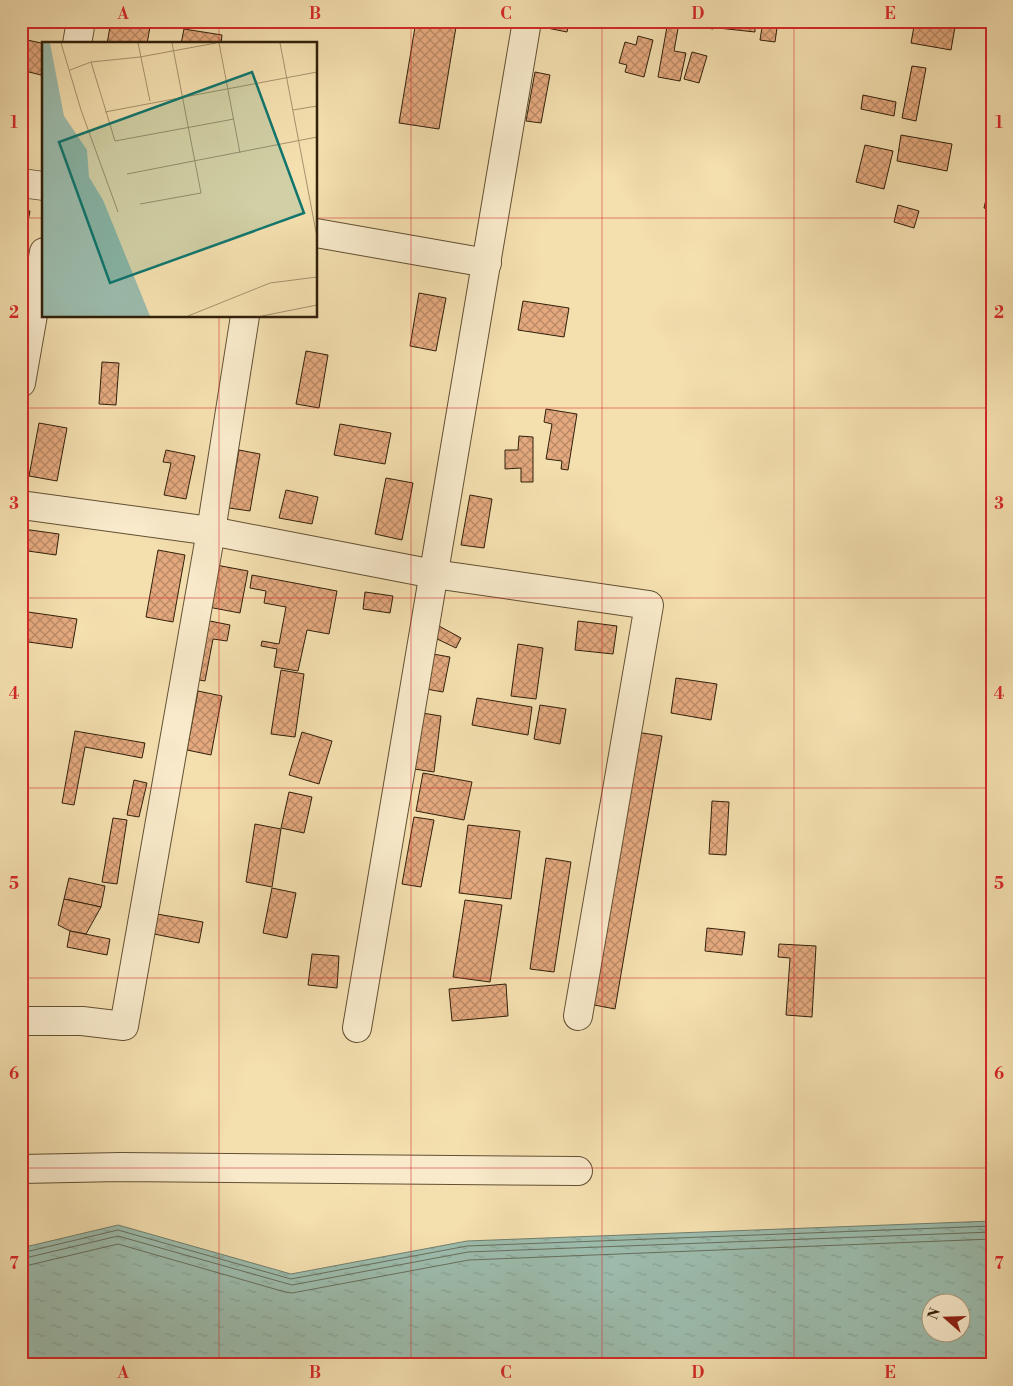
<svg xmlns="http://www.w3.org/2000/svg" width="1013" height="1386" font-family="'Libre Bodoni',serif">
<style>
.water{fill:url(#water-ripples);stroke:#727e6c;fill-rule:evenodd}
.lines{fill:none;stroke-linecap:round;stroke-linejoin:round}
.shore{stroke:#676e5c;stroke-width:1}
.building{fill:url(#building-cross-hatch);stroke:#32200a}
.minor-casing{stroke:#625033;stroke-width:30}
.minor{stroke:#f8eacb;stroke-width:28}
.grid{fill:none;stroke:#d62828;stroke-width:1;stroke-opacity:0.55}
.inset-road{fill:none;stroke:#a6936d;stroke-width:1}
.view{fill:#0f766e;fill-opacity:0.15;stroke:#0f766e;stroke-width:2.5}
.inset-edge{fill:none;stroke:#32200a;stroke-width:2.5}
.neatline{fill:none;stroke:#d62828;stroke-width:2}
.grid-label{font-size:16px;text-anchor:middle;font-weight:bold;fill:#d62828}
</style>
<defs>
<pattern id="water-ripples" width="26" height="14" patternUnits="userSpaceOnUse" patternTransform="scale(1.25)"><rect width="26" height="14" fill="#9cbcad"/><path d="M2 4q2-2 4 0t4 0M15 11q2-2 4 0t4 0" fill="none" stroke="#87a194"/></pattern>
<pattern id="building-cross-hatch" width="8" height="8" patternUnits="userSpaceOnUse" patternTransform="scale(1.25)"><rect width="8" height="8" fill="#e4a97e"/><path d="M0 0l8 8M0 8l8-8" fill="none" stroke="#b98965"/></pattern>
</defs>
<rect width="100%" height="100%" fill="#f4dfaf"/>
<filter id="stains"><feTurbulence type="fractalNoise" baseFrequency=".004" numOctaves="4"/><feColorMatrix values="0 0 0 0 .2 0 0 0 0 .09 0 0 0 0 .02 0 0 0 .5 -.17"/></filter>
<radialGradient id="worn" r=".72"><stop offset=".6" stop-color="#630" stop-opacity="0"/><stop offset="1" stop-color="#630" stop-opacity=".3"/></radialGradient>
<path class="water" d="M992,1221V1365H21V1248L118,1225L291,1274L467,1241ZM930,1304H960V1334H930Z"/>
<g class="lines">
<g class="shore">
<polyline points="21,1253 118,1230 291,1279 467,1246 992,1226"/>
<polyline points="21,1259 118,1236 292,1285 468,1252 992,1232"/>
<polyline points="21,1267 118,1244 285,1292 292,1293 469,1260 992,1239"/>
</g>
</g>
<g class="building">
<polygon points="111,21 151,21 147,44 107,44"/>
<polygon points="416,21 457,21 439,129 399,123"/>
<polygon points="543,21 569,21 567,32 542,27"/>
<polygon points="605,21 627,21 626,27"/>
<polygon points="668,21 715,21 713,29 679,23 674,51 686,53 680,81 658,77"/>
<polygon points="719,21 755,21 755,32 718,28"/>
<polygon points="763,21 778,21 775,42 760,40"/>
<polygon points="915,21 956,21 951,50 911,43"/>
<polygon points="184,29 222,35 221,44 181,44"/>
<polygon points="638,36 653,40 644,77 625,72 627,65 619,63 625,42 636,45"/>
<polygon points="27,40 46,44 44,44 44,64 41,75 21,70"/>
<polygon points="692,52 707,56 699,83 684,79"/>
<polygon points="912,66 926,68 916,121 902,118"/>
<polygon points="535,72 550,75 541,123 526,121"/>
<polygon points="863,95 896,102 894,116 861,109"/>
<polygon points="901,135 952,144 947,171 897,161"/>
<polygon points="865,145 893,151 884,189 856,182"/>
<polygon points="991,178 992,178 992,210 984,208"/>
<polygon points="898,205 919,211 914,228 894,222"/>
<polygon points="21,210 30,211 21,257"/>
<polygon points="419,293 446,298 436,351 410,346"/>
<polygon points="523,301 569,308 564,337 518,330"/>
<polygon points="306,351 328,355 319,408 296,404"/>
<polygon points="102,362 119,363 116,405 99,404"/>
<polygon points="546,409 577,414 568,470 561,469 562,461 546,459 552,424 544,422"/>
<polygon points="39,423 67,428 57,481 29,476"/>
<polygon points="340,424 391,433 385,464 334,455"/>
<polygon points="519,436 533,437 533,482 521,482 521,468 505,469 505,450 518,450"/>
<polygon points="166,450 195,456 186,499 164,495 171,463 163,462"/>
<polygon points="239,450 260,454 250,511 229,508"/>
<polygon points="386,478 413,483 402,540 375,534"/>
<polygon points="286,490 318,497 312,524 279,518"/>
<polygon points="470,495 492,499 484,548 461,545"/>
<polygon points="23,529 59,534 56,555 21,550"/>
<polygon points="158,550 185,555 173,622 146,617"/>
<polygon points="216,565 248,571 240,613 208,607"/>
<polygon points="252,575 337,591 329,634 307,630 298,671 274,667 277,649 261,646 262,641 279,644 286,607 264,603 266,591 250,588"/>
<polygon points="365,592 393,596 390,613 363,609"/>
<polygon points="21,611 77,619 72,648 21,641"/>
<polygon points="205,620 230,625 227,641 213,639 205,681 194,679"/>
<polygon points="578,621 617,626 613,654 575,650"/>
<polygon points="439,626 461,638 456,648 433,637"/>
<polygon points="518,644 543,648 536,699 511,696"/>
<polygon points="21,650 25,650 23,670 21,669"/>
<polygon points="433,654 450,657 443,692 426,689"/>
<polygon points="281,670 304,674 295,737 271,734"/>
<polygon points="676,678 717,684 711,720 671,713"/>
<polygon points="198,691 222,696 211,755 187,750"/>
<polygon points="477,698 532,707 528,735 472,725"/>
<polygon points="540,705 566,709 560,744 534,739"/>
<polygon points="422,713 441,716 434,772 414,769"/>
<polygon points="75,731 145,743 142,758 85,747 74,805 62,803"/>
<polygon points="302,732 332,741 319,784 289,775"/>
<polygon points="636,732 662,736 615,1009 589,1004"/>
<polygon points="423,773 472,782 464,820 416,811"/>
<polygon points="134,780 147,783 139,817 127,815"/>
<polygon points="289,792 312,797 304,833 281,828"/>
<polygon points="712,801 729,802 726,855 709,854"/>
<polygon points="414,817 434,820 421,887 402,884"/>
<polygon points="113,818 127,820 117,884 102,882"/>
<polygon points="255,824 281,829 272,887 246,882"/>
<polygon points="468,825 520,831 511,899 459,893"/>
<polygon points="546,858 571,862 554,972 530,969"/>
<polygon points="69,878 105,886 101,907 64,899"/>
<polygon points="272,888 296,893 287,938 263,933"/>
<polygon points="64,899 101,907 86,934 70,931 58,925"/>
<polygon points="465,900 502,905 490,982 453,977"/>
<polygon points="157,914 203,922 199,943 154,934"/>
<polygon points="707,928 745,932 742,955 705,951"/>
<polygon points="70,931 110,939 107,955 67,947"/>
<polygon points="779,944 816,946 812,1017 786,1015 790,958 778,957"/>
<polygon points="21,952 27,952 26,963 21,963"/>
<polygon points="312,954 339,956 337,988 308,985"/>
<polygon points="506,984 508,1016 452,1021 449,989"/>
</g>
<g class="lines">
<defs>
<g id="minor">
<polyline points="77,44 81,21"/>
<polyline points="21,183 44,186"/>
<polyline points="316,233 487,263"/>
<polyline points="21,383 44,252"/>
<polyline points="21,505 211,531 434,574 649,605 578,1016"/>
<polyline points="21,1021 82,1021 124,1026 211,531 245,316"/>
<polyline points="357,1028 527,21"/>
<polyline points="21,1169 121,1167 578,1171"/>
</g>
</defs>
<use href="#minor" class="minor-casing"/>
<use href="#minor" class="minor"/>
</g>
<path class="grid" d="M219,21V44M411,21V1365M602,21V1365M794,21V1365M21,218H44M316,218H992M219,316V1365M21,408H992M21,598H992M21,788H992M21,978H992M21,1168H992"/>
<g transform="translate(42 42)">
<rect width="275" height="275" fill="#f4dfaf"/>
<path d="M0,1H8L22,74L45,108L47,135L61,158L108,274H0Z" fill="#9cbcad"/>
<path class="inset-road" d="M19,1L39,68L76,170M96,1L108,59M177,1L198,111M238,1L275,195M49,20L73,99L192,77M28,28L49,20L98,15L174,1M251,68L275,64M63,70L275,30M85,132L275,95M98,162L159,151L130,1M146,274L228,241L275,235M220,274L275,263"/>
<path class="view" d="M210,30L262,171L68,241L17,100Z"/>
<rect width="275" height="275" class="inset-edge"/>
</g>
<rect width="1013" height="1386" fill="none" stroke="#f4dfaf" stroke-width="55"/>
<g transform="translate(946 1318) rotate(290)"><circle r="24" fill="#f8eacb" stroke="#a9997e"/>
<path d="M0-4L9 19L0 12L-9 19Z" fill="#8f2418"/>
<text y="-8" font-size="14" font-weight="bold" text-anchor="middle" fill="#32200a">N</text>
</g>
<rect x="28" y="28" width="958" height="1330" class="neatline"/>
<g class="grid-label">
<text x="123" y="19">A</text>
<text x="315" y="19">B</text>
<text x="506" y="19">C</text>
<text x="698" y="19">D</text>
<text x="890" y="19">E</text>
<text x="14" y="128">1</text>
<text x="999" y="128">1</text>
<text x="14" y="318">2</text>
<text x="999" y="318">2</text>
<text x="14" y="509">3</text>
<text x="999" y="509">3</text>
<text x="14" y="699">4</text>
<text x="999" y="699">4</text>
<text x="14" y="889">5</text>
<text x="999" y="889">5</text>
<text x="14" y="1079">6</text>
<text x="999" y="1079">6</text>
<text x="14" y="1269">7</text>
<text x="999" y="1269">7</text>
<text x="123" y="1378">A</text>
<text x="315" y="1378">B</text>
<text x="506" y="1378">C</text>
<text x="698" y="1378">D</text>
<text x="890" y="1378">E</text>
</g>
<rect width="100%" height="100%" filter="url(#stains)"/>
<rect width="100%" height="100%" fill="url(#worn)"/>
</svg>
